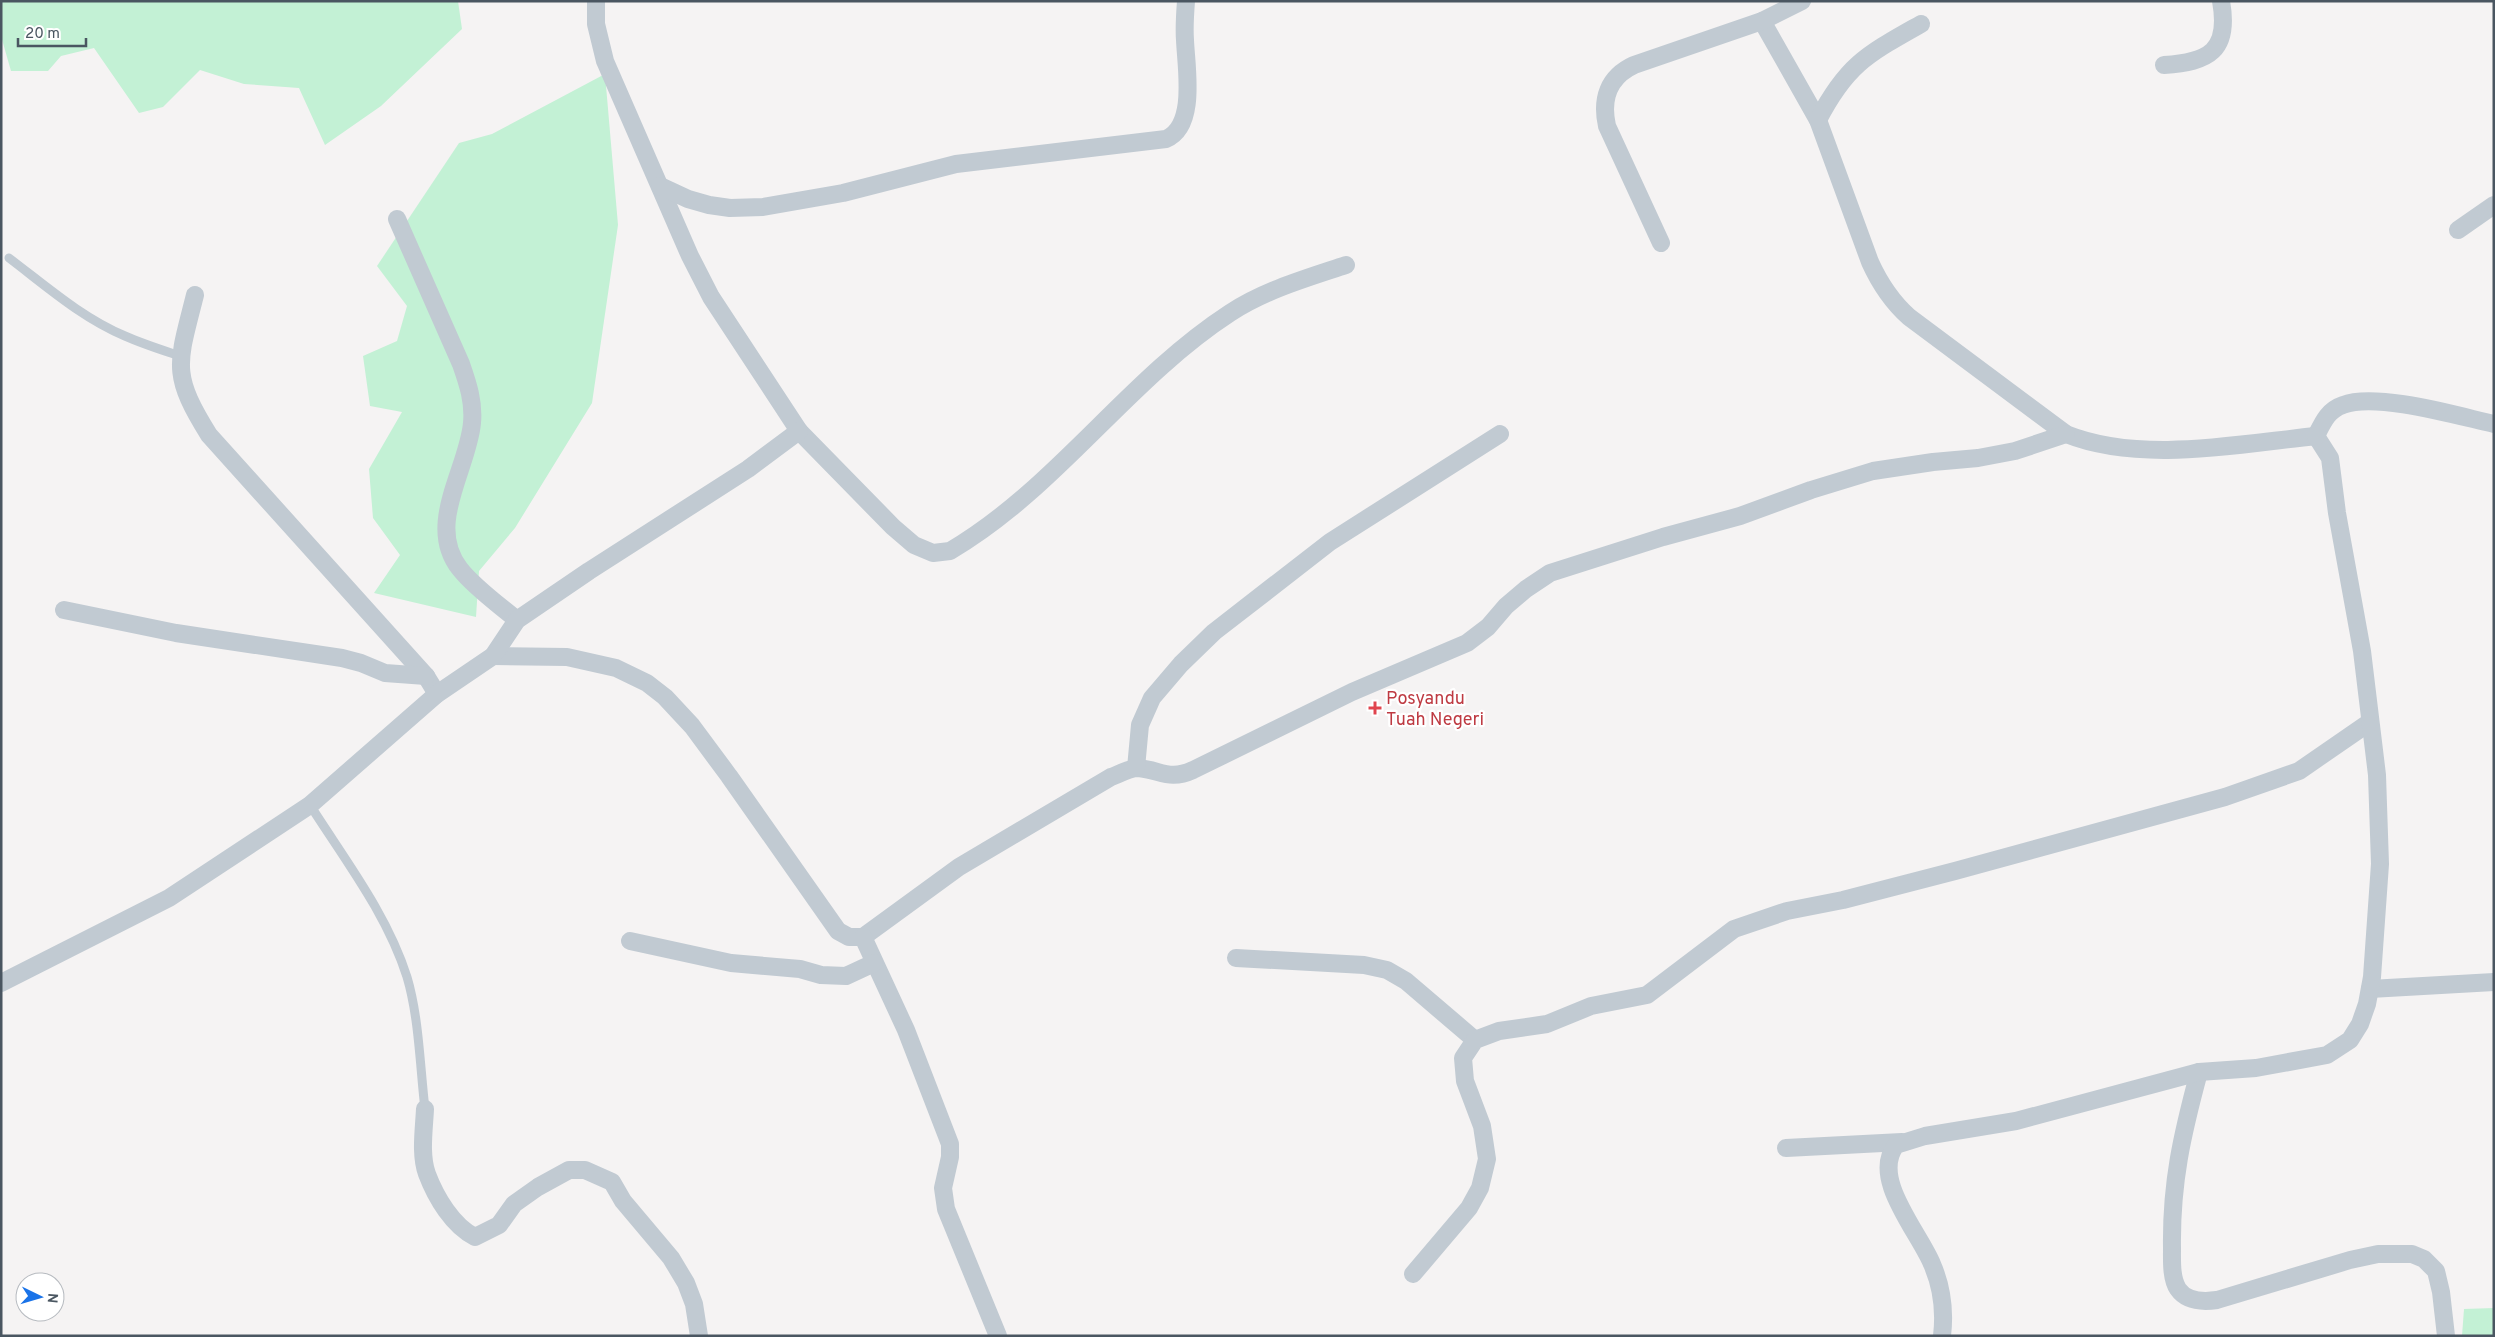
<svg xmlns="http://www.w3.org/2000/svg" width="2495" height="1337" font-family="Overpass,sans-serif">
<style>
.green{fill:#c3f1d5}
.lines{fill:none;stroke-linecap:round;stroke-linejoin:round}
.lane{stroke:#c1cad2;stroke-width:9}
.street{stroke:#c1cad2;stroke-width:18}
.health-dot{fill:#e0444e;stroke:#fff;stroke-width:2}
.labels{text-anchor:middle;stroke-width:4.5;stroke-linejoin:round;paint-order:stroke}
.health-label{font-size:18px;fill:#be3a42;stroke:#fff;text-anchor:start}
</style>
<rect width="100%" height="100%" fill="#f5f3f3"/>
<g class="green">
<polygon points="1,1 458,1 462,29 381,106 325,145 299,88 244,84 200,70 163,107 139,113 94,48 61,56 48,71 11,71 1,36"/>
<polygon points="605,74 618,225 592,403 515,528 479,571 476,617 374,593 400,555 373,518 369,469 402,412 370,406 363,356 397,341 407,306 377,266 459,143 492,134"/>
<polygon points="2494,1308 2494,1336 2462,1336 2464,1309"/>
</g>
<g class="lines">
<g class="lane">
<path d="M9,258C46,286 82,318 125,336C143,344 162,350 180,356"/>
<path d="M310,805C345,860 387,914 407,977C419,1017 420,1067 425,1109"/>
</g>
<g class="street">
<path d="M596,1V24L605,61L690,256L711,297L799,431L893,527L914,545L933,553L950,551C1057,488 1127,380 1230,313C1265,290 1307,278 1346,265"/>
<path d="M1762,21L1818,120L1870,262C1880,284 1891,301 1909,317L2066,434C2141,464 2238,444 2316,436"/>
<path d="M2164,65C2209,62 2230,51 2221,1"/>
<path d="M1818,120C1847,64 1868,54 1921,24"/>
<path d="M660,186L688,199L709,205L730,208L763,207L843,193L956,164L1166,139C1197,126 1186,67 1185,40C1184,27 1185,14 1186,1"/>
<path d="M397,219L461,364C468,384 474,402 472,423C468,469 425,525 460,569C474,587 499,605 517,620"/>
<polyline points="2458,230 2494,205"/>
<path d="M1661,243L1607,126C1601,99 1608,77 1634,65L1762,21L1802,1"/>
<path d="M195,295C178,363 170,373 209,435L426,676L437,694"/>
<path d="M2316,436C2323,422 2328,410 2343,405C2376,392 2458,416 2494,424"/>
<polyline points="64,610 176,633 342,658 361,663 385,673 426,676"/>
<path d="M493,656L567,657L616,668L647,683L665,697L692,726L729,776L838,931L849,937H863L959,867L1111,777C1119,774 1130,768 1138,768C1161,770 1169,781 1193,770L1352,692L1467,643L1488,627L1506,606L1526,589L1550,573L1663,537L1740,516L1811,490L1873,471L1933,462L1978,458L2015,451L2066,434"/>
<polyline points="1136,768 1140,725 1152,698 1181,664 1214,632 1330,542 1500,434"/>
<polyline points="863,937 906,1030 950,1144 950,1157 943,1188 946,1209 998,1336"/>
<polyline points="630,941 731,963 800,969 821,975 846,976 874,963"/>
<polyline points="1236,958 1364,965 1387,970 1406,981 1475,1040"/>
<polyline points="1,983 169,898 310,805 437,694 493,656 517,620 589,571 748,469 799,431"/>
<polyline points="2370,989 2494,982"/>
<path d="M2199,1072C2182,1135 2171,1183 2172,1248C2172,1261 2171,1278 2178,1289C2187,1302 2203,1302 2217,1300L2350,1260L2378,1254H2412L2424,1259L2436,1271L2441,1292L2446,1336"/>
<path d="M425,1109C424,1130 420,1155 427,1174C436,1198 453,1226 475,1237L499,1225L514,1204L538,1187L569,1170H585L612,1182L623,1201L671,1258L686,1283L694,1304L699,1336"/>
<polyline points="1786,1148 1902,1142"/>
<polyline points="1413,1274 1469,1208 1480,1188 1487,1159 1482,1126 1465,1081 1463,1058 1475,1040 1499,1031 1547,1024 1591,1006 1647,995 1734,929 1787,911 1843,900 1955,871 2225,797 2299,771 2370,722"/>
<path d="M1942,1336C1945,1311 1942,1287 1932,1264C1919,1232 1870,1178 1896,1145L1925,1136L2016,1121L2199,1072L2256,1068L2327,1055L2350,1040L2360,1024L2367,1004L2372,977L2380,864L2377,775L2362,651L2337,513L2330,458L2316,436"/>
</g>
</g>
<path class="health-dot" d="M1372.5 700.5h5v5h5v5h-5v5h-5v-5h-5v-5h5z"/>
<g class="labels">
<g class="health-label">
<text x="1386" y="704">Posyandu<tspan x="1386" dy="21">Tuah Negeri</tspan></text>
</g>
</g>
<rect width="2495" height="1337" fill="none" stroke="#4a5661" stroke-width="5"/>
<g transform="translate(40 1297) rotate(95)"><circle r="24" fill="#ffffff" stroke="#b7bbc0"/>
<path d="M0-4L9 19L0 12L-9 19Z" fill="#1a73e8"/>
<text y="-8" font-size="14" font-weight="bold" text-anchor="middle" fill="#4a5661">N</text>
</g>
<path d="M18 38v8h68v-8" fill="none" stroke="#4a5661" stroke-width="2.5"/>
<text x="25" y="38" font-size="15" fill="#4a5661" stroke="#ffffff" stroke-width="4" paint-order="stroke">20 m</text>
</svg>
